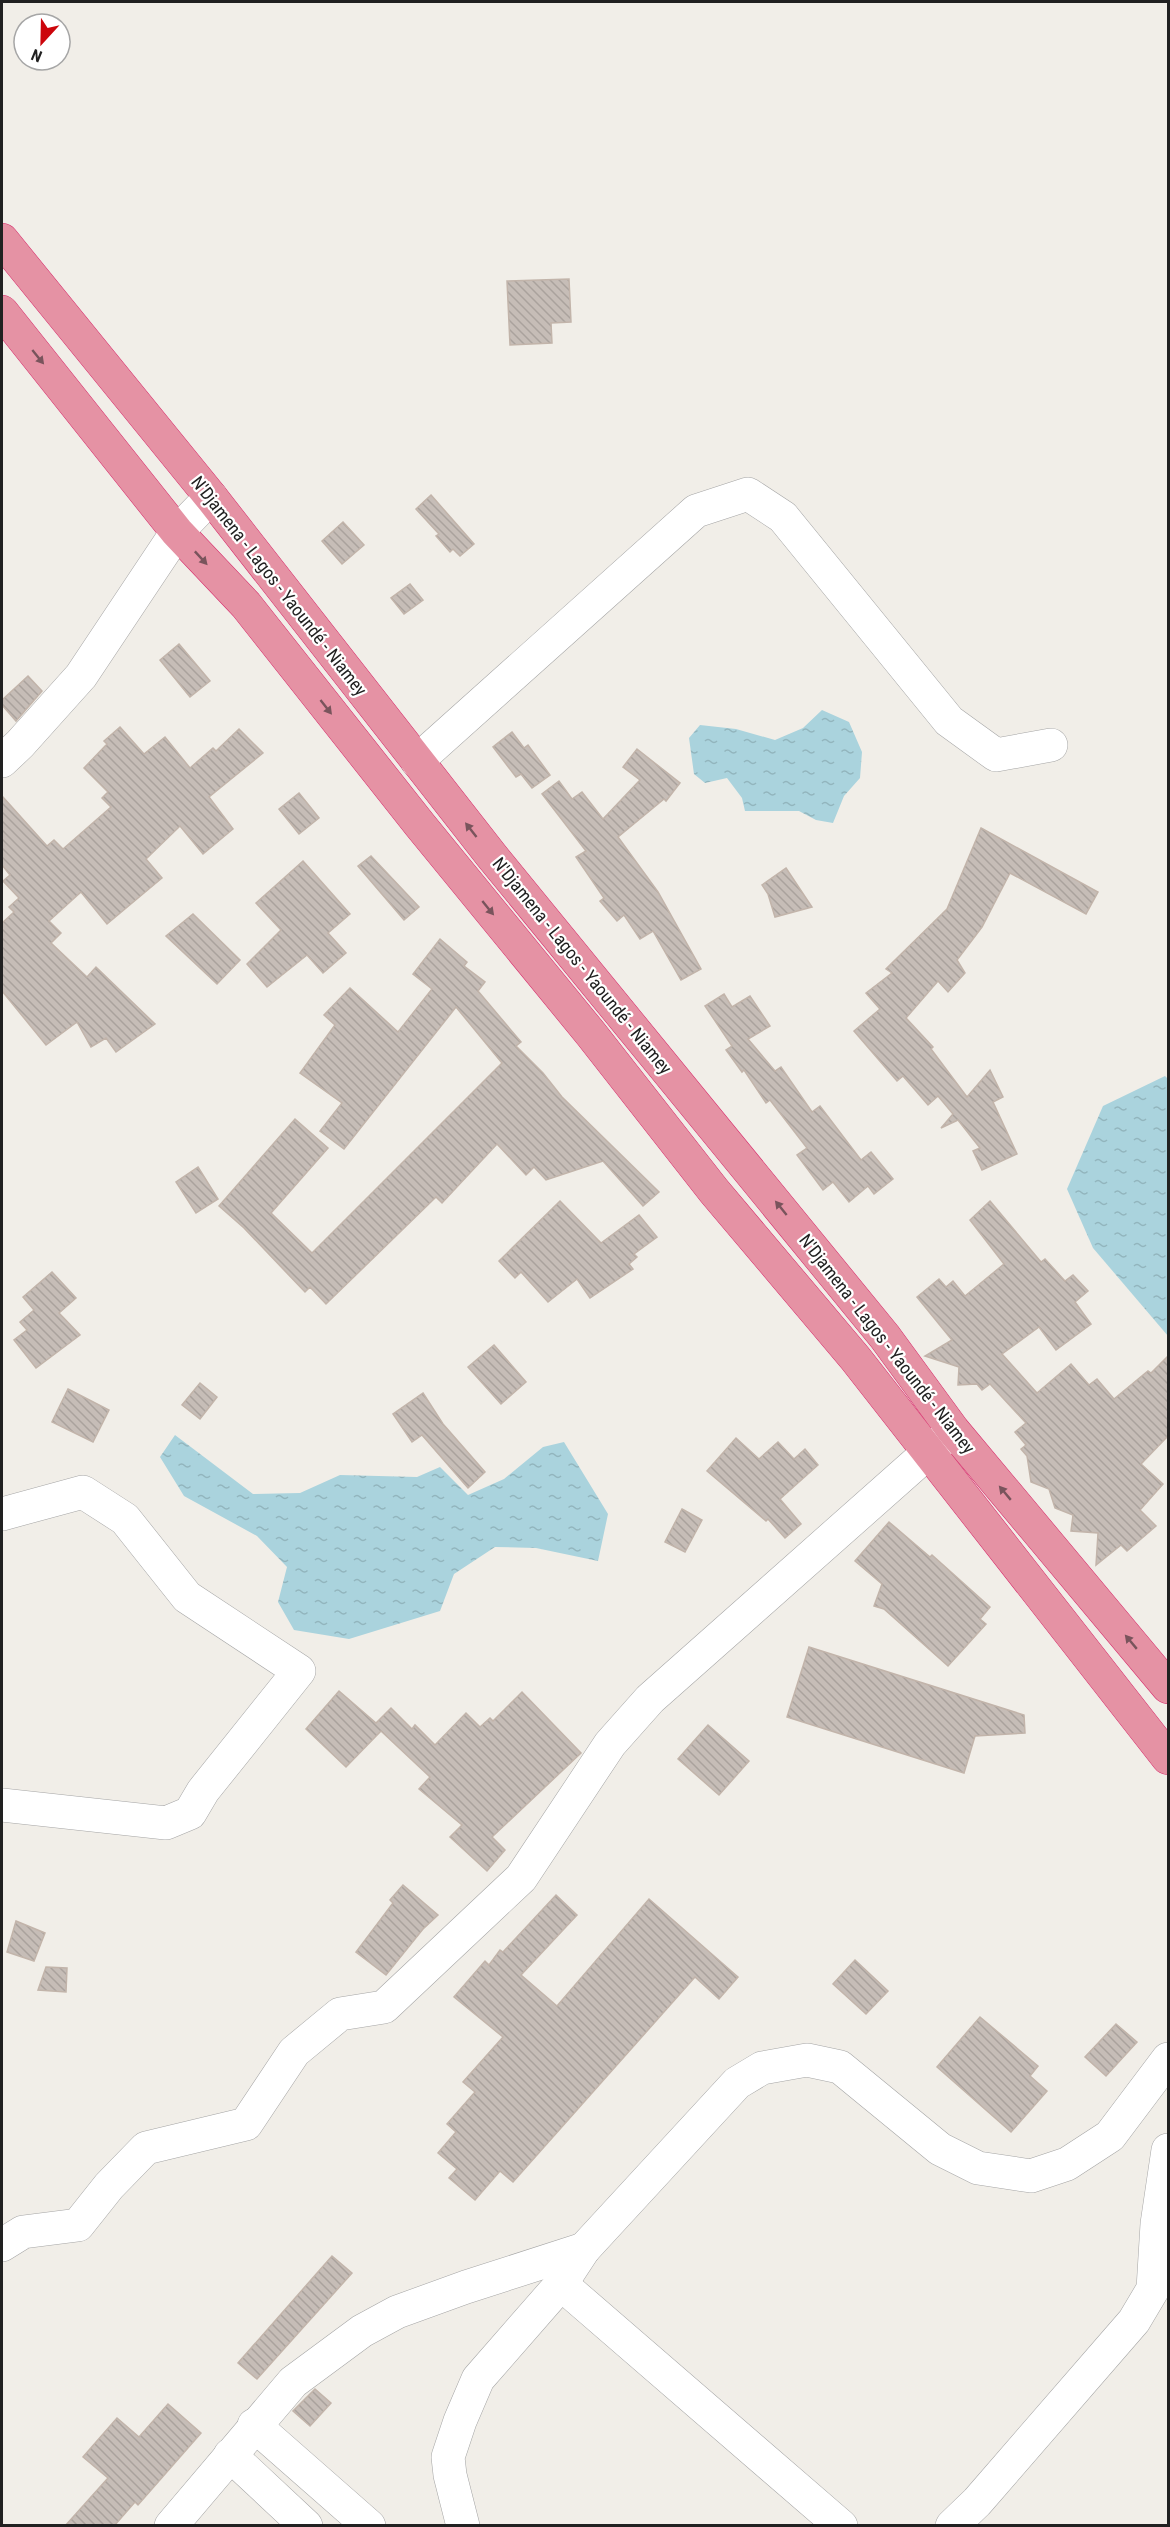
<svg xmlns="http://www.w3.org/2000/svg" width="1170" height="2527" font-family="'Roboto Condensed',sans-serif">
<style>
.water{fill:url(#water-ripples)}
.building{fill:url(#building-back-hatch);stroke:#c2b4aa;stroke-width:1.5}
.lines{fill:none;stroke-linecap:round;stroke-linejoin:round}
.minor-casing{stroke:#a5a5a5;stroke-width:34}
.highway-casing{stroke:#d72c6c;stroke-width:34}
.minor{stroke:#fff;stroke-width:33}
.highway{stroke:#e592a4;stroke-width:33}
.oneway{fill:#79545c}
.labels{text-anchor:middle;stroke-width:4.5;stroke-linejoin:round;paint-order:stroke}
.street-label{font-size:18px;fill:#212121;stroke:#fff}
</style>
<defs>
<pattern id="water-ripples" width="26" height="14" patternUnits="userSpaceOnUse" patternTransform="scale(1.5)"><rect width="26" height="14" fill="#aad3dd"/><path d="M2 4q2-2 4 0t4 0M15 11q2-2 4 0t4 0" fill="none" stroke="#92b5bd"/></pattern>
<pattern id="building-back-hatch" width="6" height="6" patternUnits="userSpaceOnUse" patternTransform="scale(1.5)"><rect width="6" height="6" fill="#c6bdb7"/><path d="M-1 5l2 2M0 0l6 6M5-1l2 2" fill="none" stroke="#aaa29d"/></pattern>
</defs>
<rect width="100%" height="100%" fill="#f1eee8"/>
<g class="water">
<polygon points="822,710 849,722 862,752 860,778 844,796 833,823 816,820 799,811 745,811 742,798 727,778 705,783 694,774 689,738 700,725 736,729 775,740 803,728"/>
<polygon points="1165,1076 1168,1079 1168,1336 1093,1248 1067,1189 1103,1106"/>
<polygon points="175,1435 253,1494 300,1493 340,1475 417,1477 440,1467 468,1495 504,1479 543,1447 564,1442 608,1514 598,1561 536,1548 495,1547 454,1574 440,1611 349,1639 294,1630 278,1602 287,1567 257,1536 184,1496 160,1457"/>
</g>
<g class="building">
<polygon points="569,279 571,322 551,323 552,343 510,345 507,281"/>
<polygon points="431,495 474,544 460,556 453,549 450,552 436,536 439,534 416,509"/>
<polygon points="343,522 364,545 342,564 322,541"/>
<polygon points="410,584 423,600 404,614 391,598"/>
<polygon points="179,644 210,681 190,697 160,660"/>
<polygon points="28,676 42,691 16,721 2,705 2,700"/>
<polygon points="120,727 144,754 165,737 190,768 213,748 216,751 239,729 263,753 209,797 233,829 203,854 180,826 146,859 162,878 107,924 81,892 49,921 61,933 51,943 87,977 96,967 155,1024 116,1052 106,1038 91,1047 77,1022 46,1045 2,991 2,923 14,912 9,907 19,898 3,881 10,875 2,865 2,796 47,846 54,840 63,849 111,807 102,798 108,792 84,768 107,744 104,741"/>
<polygon points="512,732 524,748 528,745 550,775 532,788 521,774 516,777 493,747"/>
<polygon points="637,749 680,783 666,801 664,799 618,837 658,892 701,969 681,980 653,931 640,939 624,915 617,921 600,901 604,898 576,857 586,851 542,794 559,781 572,799 582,792 603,819 640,780 623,767"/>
<polygon points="299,793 319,818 299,834 279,809"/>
<polygon points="981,828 1098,892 1086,914 1010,873 982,927 957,960 965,973 948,992 938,981 906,1018 933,1047 931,1049 967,1097 990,1070 1003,1097 993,1102 1017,1154 982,1170 973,1151 980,1148 958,1120 941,1128 953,1114 938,1096 928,1105 903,1076 897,1081 854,1031 880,1009 866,993 892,973 886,969 947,909"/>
<polygon points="371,856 419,907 404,920 358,866"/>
<polygon points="303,861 350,914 328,933 346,953 323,973 307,955 267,987 247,964 281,930 256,903"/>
<polygon points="786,868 812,907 775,917 768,894 762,885"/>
<polygon points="193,914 240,960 217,984 166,936"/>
<polygon points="440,939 467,962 464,966 485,982 478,991 521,1042 516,1046 543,1073 562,1097 659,1192 643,1206 603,1161 546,1180 534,1167 526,1175 497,1144 442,1203 436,1197 326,1304 310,1287 305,1292 244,1228 219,1206 295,1119 328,1148 271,1213 312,1253 502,1063 456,1007 344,1149 320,1131 342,1103 300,1073 335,1025 324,1015 350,988 398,1032 432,989 413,974"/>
<polygon points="724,994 732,1007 750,996 770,1026 748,1039 775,1071 781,1067 812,1112 820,1106 861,1160 871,1152 893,1179 874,1194 868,1186 849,1202 833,1182 823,1190 797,1155 807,1148 770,1100 766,1103 744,1070 742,1072 726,1050 732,1046 705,1006"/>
<polygon points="198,1167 218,1199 196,1213 176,1182"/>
<polygon points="560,1201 601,1243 639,1215 657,1237 634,1254 637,1257 629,1264 633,1269 590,1298 577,1279 548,1302 521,1272 515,1278 499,1261"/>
<polygon points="990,1201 1041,1262 1045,1259 1065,1281 1073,1275 1088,1291 1075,1302 1091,1324 1056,1350 1039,1327 1002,1354 1037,1393 1071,1364 1089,1385 1097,1379 1114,1399 1148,1371 1151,1373 1168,1356 1168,1436 1141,1464 1163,1484 1140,1510 1156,1526 1127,1551 1121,1545 1096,1565 1098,1533 1071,1531 1073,1515 1055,1508 1049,1489 1031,1482 1027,1456 1021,1449 1026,1445 1015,1432 1026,1423 990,1384 982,1390 977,1384 958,1385 959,1367 925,1356 952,1340 917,1297 939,1279 946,1287 953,1281 965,1296 1004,1264 970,1220"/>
<polygon points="52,1272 76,1298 59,1313 80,1335 36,1368 14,1340 27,1330 20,1322 34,1310 23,1297"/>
<polygon points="494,1345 526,1382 501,1404 468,1367"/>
<polygon points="200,1383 217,1397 200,1419 182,1405"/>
<polygon points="68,1389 109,1410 93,1442 52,1422"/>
<polygon points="423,1393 443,1424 485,1472 468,1488 422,1435 412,1442 393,1414"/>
<polygon points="736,1438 759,1459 778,1442 794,1459 805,1449 818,1465 780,1499 801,1524 785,1538 768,1519 766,1521 707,1471"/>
<polygon points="682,1509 702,1520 685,1552 665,1542"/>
<polygon points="889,1522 930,1557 932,1555 990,1607 980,1619 986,1624 948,1666 884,1609 874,1606 882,1584 855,1561"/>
<polygon points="809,1647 1024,1715 1025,1733 975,1736 964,1773 787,1717"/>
<polygon points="339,1691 376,1723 391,1708 412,1729 415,1725 435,1745 466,1713 480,1727 490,1718 493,1721 522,1692 581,1753 492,1837 505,1850 487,1871 450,1837 462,1825 419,1789 430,1777 381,1731 346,1767 306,1729"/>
<polygon points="708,1725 749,1761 719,1795 678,1759"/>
<polygon points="403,1885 438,1915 423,1929 386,1975 356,1952 393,1903 390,1900"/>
<polygon points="556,1895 577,1915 521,1975 557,2006 649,1899 738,1977 719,1999 695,1977 513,2182 500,2171 475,2200 449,2178 457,2169 438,2153 456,2132 447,2124 475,2092 463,2082 503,2037 454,1997 485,1961 489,1965 500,1950 503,1952"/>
<polygon points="16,1921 45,1933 34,1961 7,1952"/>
<polygon points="855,1960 888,1991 866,2014 833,1984"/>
<polygon points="46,1967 67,1968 66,1992 38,1990"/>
<polygon points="980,2017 1038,2066 1030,2076 1047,2091 1011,2132 937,2067"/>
<polygon points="1116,2024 1137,2042 1106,2076 1085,2057"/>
<polygon points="332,2256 352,2273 257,2379 238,2363"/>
<polygon points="315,2389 331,2403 310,2426 293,2411"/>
<polygon points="168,2404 201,2433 138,2505 135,2502 114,2526 65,2526 108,2478 83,2457 117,2418 139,2437"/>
</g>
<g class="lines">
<defs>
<g id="minor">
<polyline points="2,761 20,744 81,676 177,532 211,497"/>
<polyline points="417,761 696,511 748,494 783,517 949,721 996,755 1051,745"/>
<polyline points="2,1514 83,1492 125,1519 187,1597 299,1671 203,1791 190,1813 166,1823 2,1805"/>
<polyline points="2,2245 23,2232 78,2225 109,2186 146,2148 246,2124 294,2052 340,2014 384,2007 521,1878 610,1744 650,1699 949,1434"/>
<polyline points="561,2284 841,2526"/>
<polyline points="254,2425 369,2526"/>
<polyline points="230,2455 306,2526"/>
<polyline points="171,2526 293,2382 362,2331 397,2312 466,2287 584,2249"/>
<polyline points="463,2526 450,2475 448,2457 460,2421 478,2379 561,2284 584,2249 737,2083 762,2068 807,2060 840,2067 940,2149 978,2168 1031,2176 1067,2164 1110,2136 1168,2059"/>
<polyline points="952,2526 977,2502 1134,2321 1153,2289 1157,2224 1168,2150"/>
</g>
<g id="highway">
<polyline points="2,240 211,497 491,855 885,1337 953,1430 1168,1687"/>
<polyline points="2,312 177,532 246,605 420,825 591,1034 714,1191 855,1358 1168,1758"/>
</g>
</defs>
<use href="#minor" class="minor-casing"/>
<use href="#highway" class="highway-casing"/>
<use href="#minor" class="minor"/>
<use href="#highway" class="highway"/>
</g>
<defs><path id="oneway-solid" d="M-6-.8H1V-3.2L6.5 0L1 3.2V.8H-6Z" transform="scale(1.5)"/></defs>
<g class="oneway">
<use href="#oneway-solid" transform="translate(38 357) rotate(51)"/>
<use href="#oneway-solid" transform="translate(201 558) rotate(47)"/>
<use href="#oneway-solid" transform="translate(326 707) rotate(52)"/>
<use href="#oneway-solid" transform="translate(471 830) rotate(-128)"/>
<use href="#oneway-solid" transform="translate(488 908) rotate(51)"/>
<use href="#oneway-solid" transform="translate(781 1208) rotate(-129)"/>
<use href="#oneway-solid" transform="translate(1005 1493) rotate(-130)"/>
<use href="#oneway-solid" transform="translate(1131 1642) rotate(-130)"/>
</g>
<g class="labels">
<g class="street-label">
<text transform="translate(279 586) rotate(52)" y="6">N'Djamena - Lagos - Yaoundé - Niamey</text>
<text transform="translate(582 966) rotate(51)" y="6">N'Djamena - Lagos - Yaoundé - Niamey</text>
<text transform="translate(887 1344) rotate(52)" y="6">N'Djamena - Lagos - Yaoundé - Niamey</text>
</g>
</g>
<rect width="1170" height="2527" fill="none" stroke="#212121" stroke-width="6"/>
<g transform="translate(42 42) rotate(202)"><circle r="28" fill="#ffffff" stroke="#a6a6a6" stroke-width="1.5"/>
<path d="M0-4.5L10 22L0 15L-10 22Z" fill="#cc050b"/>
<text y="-9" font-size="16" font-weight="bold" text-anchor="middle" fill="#212121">N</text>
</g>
</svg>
